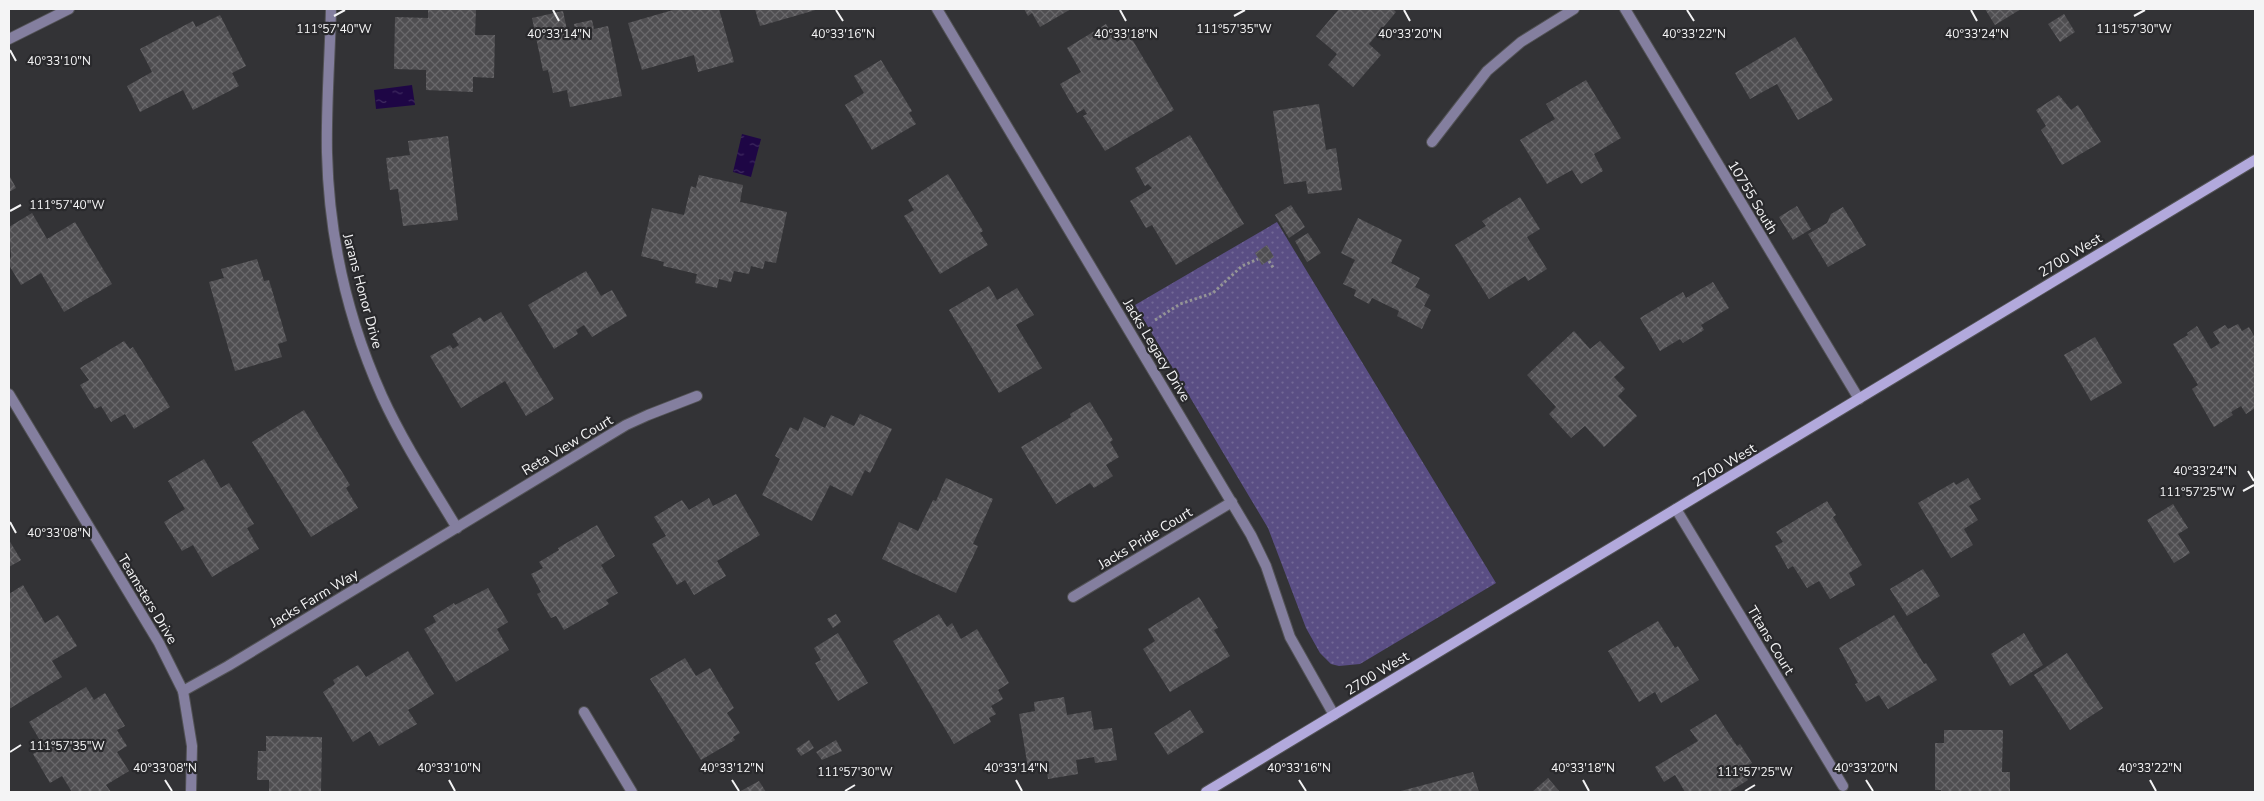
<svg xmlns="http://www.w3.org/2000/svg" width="2264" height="801" font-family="'Nunito Sans',sans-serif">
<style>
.park{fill:url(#park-dots)}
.water{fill:url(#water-ripples)}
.building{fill:url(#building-cross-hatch)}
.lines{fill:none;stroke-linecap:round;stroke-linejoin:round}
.minor-casing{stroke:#525255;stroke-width:12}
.secondary-casing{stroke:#525255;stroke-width:12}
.path{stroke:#949496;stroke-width:3;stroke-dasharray:2.5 2.5;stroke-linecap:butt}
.minor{stroke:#847f9f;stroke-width:10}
.secondary{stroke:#b2a9dc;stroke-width:10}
.ticks{fill:none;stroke:#f4f4f5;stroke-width:2}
.labels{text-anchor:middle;stroke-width:4.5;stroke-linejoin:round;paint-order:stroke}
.street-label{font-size:14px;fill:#f4f4f5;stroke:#29292c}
.ticks-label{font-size:12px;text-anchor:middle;fill:#f4f4f5;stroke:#29292c;stroke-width:4.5;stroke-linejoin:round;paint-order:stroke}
</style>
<defs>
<pattern id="park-dots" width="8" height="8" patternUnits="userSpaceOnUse" patternTransform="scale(1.25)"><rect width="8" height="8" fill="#5a4e84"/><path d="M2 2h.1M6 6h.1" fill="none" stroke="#726896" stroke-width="1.8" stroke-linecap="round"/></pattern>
<pattern id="water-ripples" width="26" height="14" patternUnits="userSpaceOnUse" patternTransform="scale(1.25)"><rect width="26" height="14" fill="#1e0645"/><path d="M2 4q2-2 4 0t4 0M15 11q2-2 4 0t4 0" fill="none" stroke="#3f2b60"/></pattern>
<pattern id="building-cross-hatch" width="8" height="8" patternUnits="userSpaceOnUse" patternTransform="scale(1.25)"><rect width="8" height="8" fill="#4f4e51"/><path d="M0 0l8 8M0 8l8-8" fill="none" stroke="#69686b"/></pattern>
</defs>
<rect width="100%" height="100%" fill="#333336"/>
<polygon class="park" points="1277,222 1496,583 1360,664 1339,666 1331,664 1320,653 1306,628 1268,528 1135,305"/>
<g class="water">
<polygon points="412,85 415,105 376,109 374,90"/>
<polygon points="742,134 761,139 751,177 733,172"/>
</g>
<g class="building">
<polygon points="428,9 476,9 475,35 495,35 494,78 473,77 473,92 426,90 426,70 394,69 395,17 428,18"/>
<polygon points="672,9 719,9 734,62 698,72 694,55 642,70 628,23 673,10"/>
<polygon points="755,9 819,9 760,26"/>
<polygon points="1024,9 1071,9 1040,27 1032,13 1028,16"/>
<polygon points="1339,9 1393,9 1396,12 1369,44 1381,55 1353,87 1328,65 1337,54 1316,36"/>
<polygon points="1985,9 2021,9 1995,25"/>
<polygon points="563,11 568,35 576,33 574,24 592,20 594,29 608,26 622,96 570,107 567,90 553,93 548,70 543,71 532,18"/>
<polygon points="2064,14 2075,32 2060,42 2048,24"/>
<polygon points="220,15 246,66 232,73 239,86 193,110 183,90 140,112 127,86 152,72 140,49 193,21 196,27"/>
<polygon points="1106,24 1117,42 1129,34 1174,110 1105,151 1083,116 1087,114 1084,109 1077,113 1060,84 1081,72 1067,48"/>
<polygon points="1795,37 1833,100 1798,120 1777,84 1750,99 1735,73"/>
<polygon points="881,60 912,111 909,113 916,124 872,150 845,105 864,93 854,76"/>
<polygon points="1586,80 1621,138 1594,154 1603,171 1581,184 1572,170 1547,184 1520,140 1555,119 1546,104"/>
<polygon points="2059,95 2071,110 2078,105 2101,142 2062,165 2041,130 2046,126 2036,110"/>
<polygon points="1319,104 1326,150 1336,148 1342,190 1308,194 1306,181 1284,184 1273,111"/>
<polygon points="1190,135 1244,224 1176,265 1152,225 1146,228 1130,201 1152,188 1148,184 1145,186 1135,168"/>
<polygon points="448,136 458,220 403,226 398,189 390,190 386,158 410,155 408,141"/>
<polygon points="948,174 983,231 980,233 988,245 940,274 904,216 914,210 908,200"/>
<polygon points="9,175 16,188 9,192"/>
<polygon points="699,175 743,185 740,202 787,212 776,263 765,261 763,269 751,266 749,274 734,271 731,282 719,279 717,288 695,283 697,274 663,266 664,262 641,256 652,208 684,215 691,186 696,188"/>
<polygon points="1520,197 1540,229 1527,237 1547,269 1528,281 1525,276 1489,299 1455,245 1486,226 1482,221"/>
<polygon points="1291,205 1305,227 1289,238 1275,215"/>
<polygon points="1797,206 1811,229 1793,240 1779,217"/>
<polygon points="1843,207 1866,245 1828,267 1808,234 1827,223 1831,214"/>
<polygon points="32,213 47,239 75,222 112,284 64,312 41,273 21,285 9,265 11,256 9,227"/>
<polygon points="1358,218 1402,240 1391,263 1420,278 1415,287 1430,295 1424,306 1431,310 1422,329 1397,316 1399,311 1372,298 1369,304 1354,296 1356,290 1343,284 1355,260 1341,253"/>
<polygon points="1308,233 1321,253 1307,262 1295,241"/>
<polygon points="1267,245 1274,257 1262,265 1255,253"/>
<polygon points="257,259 264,281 269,280 287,341 278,344 282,357 235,371 209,282 224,278 221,269"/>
<polygon points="586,271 601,296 612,290 627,316 592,337 584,325 576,330 578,334 554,349 528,305"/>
<polygon points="1713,282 1729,308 1701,325 1704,330 1683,343 1680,339 1660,351 1640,318 1683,292 1686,298"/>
<polygon points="989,286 997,300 1017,288 1034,315 1016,325 1042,368 999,393 949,310"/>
<polygon points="501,312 554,399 526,416 505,381 461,408 430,356 450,345 453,349 459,345 452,334 480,317 484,322"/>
<polygon points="2238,324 2242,331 2249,327 2255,338 2255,408 2246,414 2241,406 2231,412 2233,415 2214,427 2192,389 2198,385 2173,344 2188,335 2187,333 2197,326 2211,349 2220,343 2213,332 2225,325 2228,329"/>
<polygon points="1574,331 1590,349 1600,341 1625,368 1614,377 1625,389 1618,396 1637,416 1604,447 1585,426 1571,438 1549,414 1556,407 1527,375"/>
<polygon points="2095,337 2122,383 2091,401 2064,355"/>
<polygon points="124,341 130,349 133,347 170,407 134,429 125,414 111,422 101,406 95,409 80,385 89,380 80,368"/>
<polygon points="1090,402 1113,440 1110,442 1119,457 1106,465 1113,476 1094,488 1090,483 1056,504 1021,447 1071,417 1070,414"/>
<polygon points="304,410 350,485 346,488 358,508 311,537 252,442"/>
<polygon points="860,414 892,429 870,473 865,470 852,496 830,485 812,521 762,495 780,459 775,456 790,427 798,431 804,417 825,428 831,415 854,426"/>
<polygon points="204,459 221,488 229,483 254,524 247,528 259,549 212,577 193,545 182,551 164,522 185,509 168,481"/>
<polygon points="946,478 993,499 973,544 978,546 956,593 882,559 899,522 918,531 933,500 936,501"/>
<polygon points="1968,478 1981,499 1969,506 1978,520 1964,529 1973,545 1951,558 1918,503 1954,482 1956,485"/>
<polygon points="736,494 760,535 717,561 726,576 694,595 685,580 677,585 652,544 666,536 654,517 682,500 689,510 709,498 713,506"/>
<polygon points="1827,501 1836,515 1833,517 1862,565 1849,573 1855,585 1830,599 1819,581 1807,588 1793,566 1788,569 1775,546 1783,542 1776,532"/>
<polygon points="2173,504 2188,528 2178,534 2190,553 2174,563 2147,520"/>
<polygon points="597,525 615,556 601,565 618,593 606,600 609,604 564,630 556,616 551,618 537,594 541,592 531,574 543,568 539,562 559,550 558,548"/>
<polygon points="9,540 21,560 9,567"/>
<polygon points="1923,569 1940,596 1907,616 1890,589"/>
<polygon points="23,585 45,623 58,615 77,646 52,661 62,677 9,709 9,594"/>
<polygon points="488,588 508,622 497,629 509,650 456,682 424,629 436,622 433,616 454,603 455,605"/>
<polygon points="1199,597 1218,628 1214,630 1230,656 1170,692 1143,649 1155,641 1148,629"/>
<polygon points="836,614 841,622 833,628 827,619"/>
<polygon points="939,614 947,627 952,623 961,639 977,629 1009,683 998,690 1003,699 991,706 996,714 989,718 991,722 954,744 893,641"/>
<polygon points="1894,615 1924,664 1926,663 1937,680 1888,709 1879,695 1866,702 1855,684 1858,683 1839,648"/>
<polygon points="1658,621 1675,648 1678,646 1699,680 1661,703 1655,692 1639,702 1608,651"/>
<polygon points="838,633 868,683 838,701 815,663 821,660 814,648"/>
<polygon points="2024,633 2043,665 2010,686 1991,654"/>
<polygon points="408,651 434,694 408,710 417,724 379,746 370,731 353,742 323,692 335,684 333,680 358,665 366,677"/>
<polygon points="2067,653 2103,708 2070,730 2034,675"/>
<polygon points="685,658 696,676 710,668 734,708 727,713 740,733 733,737 735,740 701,760 650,679"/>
<polygon points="86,687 94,700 105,693 125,726 117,730 127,746 117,752 129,771 106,785 111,792 72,792 62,776 50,783 33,754 44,747 29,722"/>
<polygon points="1064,697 1067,715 1091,711 1094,730 1112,728 1117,760 1095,763 1094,757 1076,760 1078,774 1048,779 1046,765 1028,768 1019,714 1035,711 1034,702"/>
<polygon points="1190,710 1204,732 1168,755 1154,733"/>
<polygon points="1716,714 1737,746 1740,744 1752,763 1742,769 1748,780 1729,792 1685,792 1675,775 1664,782 1655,767 1698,741 1690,730"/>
<polygon points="1944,730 2003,730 2002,772 2010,772 2010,792 1941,792 1941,790 1935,790 1935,743 1944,743"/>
<polygon points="266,736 322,737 321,792 269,792 269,780 257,780 258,751 266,751"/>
<polygon points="809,740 814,748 801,756 796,749"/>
<polygon points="836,740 842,751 822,760 816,752"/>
<polygon points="1473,772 1479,792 1397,792"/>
<polygon points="1548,778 1560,792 1532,792"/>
<polygon points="759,781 766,792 739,792"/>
</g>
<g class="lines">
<defs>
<g id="minor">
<path d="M331,9C330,57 326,105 327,153C329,236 348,320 382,396C403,442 431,485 457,528"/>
<polyline points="937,9 1251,535 1266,566 1290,637 1334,715"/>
<polyline points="1625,9 1859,399"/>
<polyline points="9,39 69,9"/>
<polyline points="1432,142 1487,71 1521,42 1574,9"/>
<polyline points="9,394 159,643 183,691 192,746 191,792"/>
<polyline points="1676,509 1843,786"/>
<polyline points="1073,597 1232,502"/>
<polyline points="183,691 228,666 626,425 648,415 697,396"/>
<polyline points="584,712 632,792"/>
</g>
<polyline id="secondary" points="1206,792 2255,160"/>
</defs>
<use href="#minor" class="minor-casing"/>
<use href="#secondary" class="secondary-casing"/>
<g class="path">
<polyline points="1269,261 1274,269"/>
<polyline points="1155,320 1180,304 1213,293 1242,266 1258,259"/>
</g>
<use href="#minor" class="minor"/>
<use href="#secondary" class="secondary"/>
</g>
<path class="ticks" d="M553,10L559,21M836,10L843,21M1120,10L1126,21M1404,10L1410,21M1687,10L1694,21M1971,10L1977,21M334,16L345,10M1234,16L1245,10M2134,16L2145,10M10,50L16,61M10,211L21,205M2248,471L2254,481M2243,491L2254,485M10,522L16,533M10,752L21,745M165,780L172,791M449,780L455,791M732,780L739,791M1016,780L1022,791M1299,780L1306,791M1583,780L1589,791M1866,780L1873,791M2150,780L2156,791M845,791L855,785M1745,791L1755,785"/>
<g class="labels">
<g class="street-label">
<text transform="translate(1753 197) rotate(59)" y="5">10755 South</text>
<text transform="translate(2070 255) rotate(-31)" y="5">2700 West</text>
<text transform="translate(363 291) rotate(75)" y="5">Jarans Honor Drive</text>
<text transform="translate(1157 350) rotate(59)" y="5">Jacks Legacy Drive</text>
<text transform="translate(567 445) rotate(-31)" y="5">Reta View Court</text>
<text transform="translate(1724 465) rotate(-31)" y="5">2700 West</text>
<text transform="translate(1145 538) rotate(-31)" y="5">Jacks Pride Court</text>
<text transform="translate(314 598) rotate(-31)" y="5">Jacks Farm Way</text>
<text transform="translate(148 599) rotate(59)" y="5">Teamsters Drive</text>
<text transform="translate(1771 640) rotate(59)" y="5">Titans Court</text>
<text transform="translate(1377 673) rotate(-31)" y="5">2700 West</text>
</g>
</g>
<g class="ticks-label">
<text x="334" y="33">111°57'40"W</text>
<text x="1234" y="33">111°57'35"W</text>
<text x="2134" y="33">111°57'30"W</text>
<text x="559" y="38">40°33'14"N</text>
<text x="843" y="38">40°33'16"N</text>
<text x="1126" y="38">40°33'18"N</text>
<text x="1410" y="38">40°33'20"N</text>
<text x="1694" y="38">40°33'22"N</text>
<text x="1977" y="38">40°33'24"N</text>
<text x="59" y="65">40°33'10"N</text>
<text x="67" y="209">111°57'40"W</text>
<text x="2205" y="475">40°33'24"N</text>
<text x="2197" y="496">111°57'25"W</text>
<text x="59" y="537">40°33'08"N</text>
<text x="67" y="750">111°57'35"W</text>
<text x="165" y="772">40°33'08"N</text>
<text x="449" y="772">40°33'10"N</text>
<text x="732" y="772">40°33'12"N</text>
<text x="1016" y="772">40°33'14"N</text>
<text x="1299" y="772">40°33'16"N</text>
<text x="1583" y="772">40°33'18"N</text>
<text x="1866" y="772">40°33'20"N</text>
<text x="2150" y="772">40°33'22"N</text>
<text x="855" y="776">111°57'30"W</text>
<text x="1755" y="776">111°57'25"W</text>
</g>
<rect width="2264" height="801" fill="none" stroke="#f4f4f5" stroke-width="20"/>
</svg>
